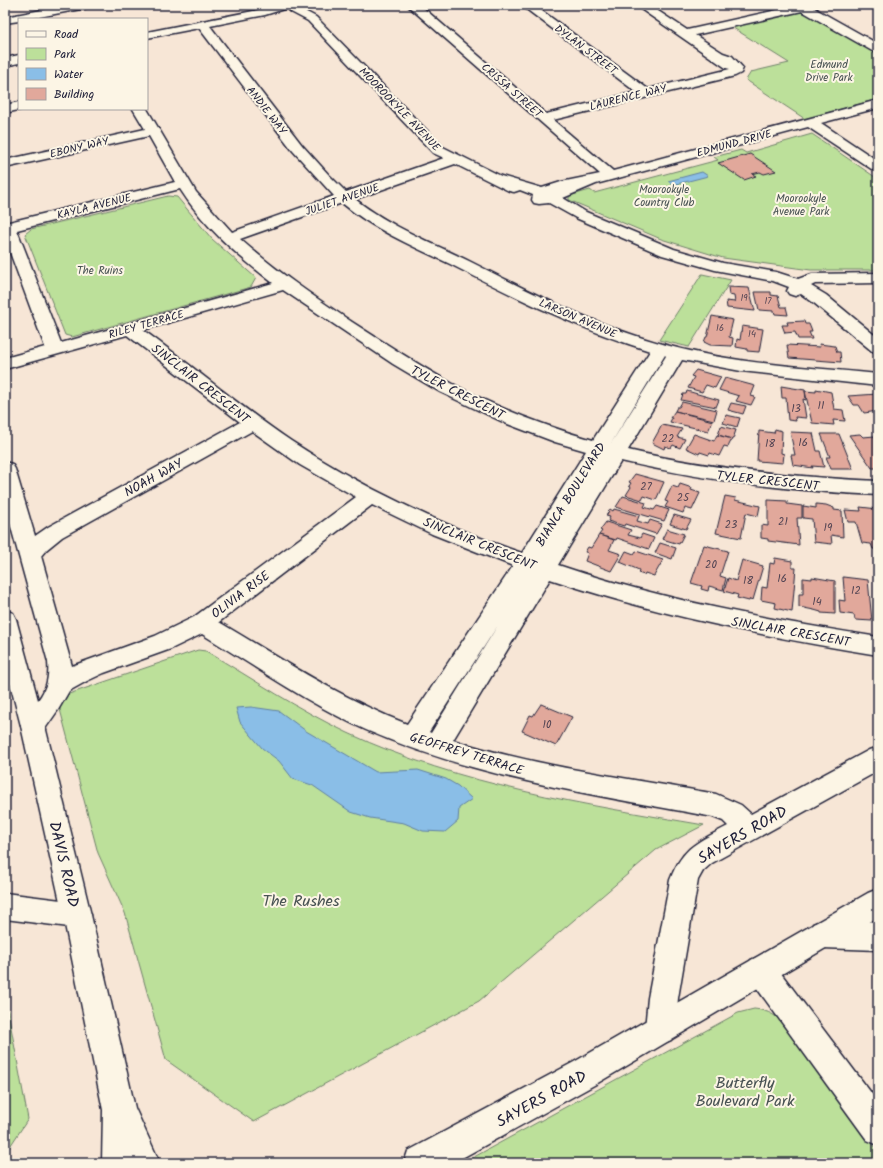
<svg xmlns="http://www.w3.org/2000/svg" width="883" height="1168" font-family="Kalam,sans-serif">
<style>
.green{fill:#bce09a;stroke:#6f816a}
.water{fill:#8abee7;stroke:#6080a2}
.building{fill:#e1a89b;stroke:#22223b}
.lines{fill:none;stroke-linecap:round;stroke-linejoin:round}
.minor-casing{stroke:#22223b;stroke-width:3}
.major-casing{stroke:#22223b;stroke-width:3}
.minor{fill:#fcf5e5;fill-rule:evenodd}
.major{fill:#fcf5e5;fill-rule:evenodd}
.labels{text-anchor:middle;stroke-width:4;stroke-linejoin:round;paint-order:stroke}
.far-number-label{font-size:9px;fill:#524453}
.far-street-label{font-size:11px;fill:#22223b;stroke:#fcf5e5}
.far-park-label{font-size:11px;fill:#485253;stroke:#fcf5e5}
.number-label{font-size:11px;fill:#524453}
.street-label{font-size:13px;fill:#22223b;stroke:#fcf5e5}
.near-street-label{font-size:16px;fill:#22223b;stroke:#fcf5e5}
.near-park-label{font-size:16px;fill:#485253;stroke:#fcf5e5}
</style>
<rect width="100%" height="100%" fill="#f7e6d6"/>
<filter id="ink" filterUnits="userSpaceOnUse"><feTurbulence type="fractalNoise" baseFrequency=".025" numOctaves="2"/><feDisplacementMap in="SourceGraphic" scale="8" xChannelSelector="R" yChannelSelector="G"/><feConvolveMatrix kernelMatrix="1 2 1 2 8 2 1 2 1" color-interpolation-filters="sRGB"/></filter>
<g filter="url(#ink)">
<g class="green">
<polygon points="798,12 806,13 878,52 878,99 805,119 746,80 751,72 789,63 730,26"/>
<polygon points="812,134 878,179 878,270 811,270 723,258 661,239 569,200 569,196 590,190 594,193 718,160 714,157 741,150 746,153"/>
<polygon points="168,196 177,197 212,239 256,278 251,287 72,337 65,335 25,234 31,229"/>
<polygon points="702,274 731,280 689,347 659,340"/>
<path d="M198,650L206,651C253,679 299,710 348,733C462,786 582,804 704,825L656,850L479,1001L254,1122L166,1060L125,913L98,853L57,698Z"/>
<polygon points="5,995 28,1119 5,1154"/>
<path d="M754,1009C769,1010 778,1017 788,1027L878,1151V1163H463L738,1013Z"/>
</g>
<g class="water">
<polygon points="702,172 708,176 673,185 668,181"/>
<polygon points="251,707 279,711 306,731 376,772 418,770 446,779 458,786 472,799 459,808 458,821 445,832 423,831 404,823 370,818 351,812 312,785 293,779 279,761 262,748 240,722 236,708"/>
</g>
<g class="building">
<polygon points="750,154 776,171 764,174 760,172 752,174 756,176 744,180 718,163"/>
<polygon points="728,287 749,288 755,311 727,308 726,301 735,302 734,296 729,295"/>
<polygon points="755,292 771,292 771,295 778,296 781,307 786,307 788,315 775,314 774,311 759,310"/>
<polygon points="712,316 733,320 729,337 733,338 732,346 710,345 704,342 706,337 707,337"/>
<polygon points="804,321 805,324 809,324 811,329 812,332 809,332 812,339 798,339 795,332 785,333 782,325 788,325 787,322"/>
<polygon points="742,326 763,329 759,352 747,351 747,349 736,347 737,339 740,340"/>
<polygon points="819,344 835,346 837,352 840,352 841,362 789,358 787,345 820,347"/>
<polygon points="696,370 721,377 715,388 706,385 702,392 688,388 694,377 691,376"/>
<polygon points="725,378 755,386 751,396 755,397 751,405 736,401 739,396 719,390"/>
<polygon points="781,386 805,390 806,400 803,399 806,418 795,417 796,421 788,420 786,398 782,398"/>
<polygon points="816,389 831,392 834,409 843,410 845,421 833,420 834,425 812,423 805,391 816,392"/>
<polygon points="687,391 719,400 716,407 681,400 683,394 686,394"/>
<polygon points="878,394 878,411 864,413 859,405 854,405 848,396"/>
<polygon points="682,402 717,410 714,420 675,411 677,407 679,407"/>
<polygon points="731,403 746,406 743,414 728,410"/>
<polygon points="675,411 713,421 708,431 670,422 672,418 670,418"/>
<polygon points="726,415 740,418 737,427 723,423"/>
<polygon points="662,425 682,429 677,437 685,439 680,448 673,445 671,448 665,446 664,449 652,443"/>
<polygon points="721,426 736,430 733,439 718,435"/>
<polygon points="775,429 782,431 781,453 784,454 783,463 757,461 759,431 774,433"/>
<polygon points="790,432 813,433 817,451 820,451 824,467 812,466 813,468 793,465 791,455 795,455"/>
<polygon points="694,434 714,441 717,435 732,439 728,447 724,446 719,456 710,453 709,455 700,452 699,454 686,448"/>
<polygon points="821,434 839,434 853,469 831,469 826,457 830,457"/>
<polygon points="860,434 863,437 875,436 878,441 878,471 876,468 872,468 849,435"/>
<polygon points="635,474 664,482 656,500 644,496 642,500 626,495 631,487 629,486 631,483 629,482"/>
<polygon points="680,484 692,488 691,490 700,493 692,510 685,508 683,513 665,507 668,502 665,501 672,486 678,488"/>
<polygon points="623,496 646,503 644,507 654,510 657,506 669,510 664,521 616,507"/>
<polygon points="725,496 736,498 735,500 760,506 758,516 746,513 741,538 716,533"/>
<polygon points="768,500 787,501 787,504 802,506 802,518 797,518 799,545 768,541 768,539 761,538 761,525 768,526"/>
<polygon points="816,504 826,505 834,508 834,510 842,511 843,537 831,535 832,544 814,542 812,519 803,518 803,506 816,508"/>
<polygon points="860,507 878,509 878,549 873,549 871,544 862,543 856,522 848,522 845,510 861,511"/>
<polygon points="610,509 613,511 614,509 639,516 637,521 648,524 650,520 662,524 656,534 625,524 624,526 608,521 610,517 606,516"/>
<polygon points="674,515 691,520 686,529 670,524"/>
<polygon points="606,522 631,530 628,535 640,538 642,534 654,538 649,549 617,538 616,540 599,535 602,531 600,530"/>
<polygon points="667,529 684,534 679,544 662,539"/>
<polygon points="599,535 614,540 609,550 621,554 611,571 585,561 588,553 585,552 588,547 591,548"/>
<polygon points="660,543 676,548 672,559 655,553"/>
<polygon points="704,545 728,551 720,576 726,578 723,590 709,586 708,591 701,589 702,586 691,583"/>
<polygon points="626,551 634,554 636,551 663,560 654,576 645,573 644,575 638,573 639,570 620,562"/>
<polygon points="775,558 792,561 792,568 796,568 792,612 775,608 776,603 761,600 762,587 767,588 770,563 774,564"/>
<polygon points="742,560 763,566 753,600 750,599 749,601 737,598 738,595 724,591 728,578 736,581"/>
<polygon points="812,577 835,581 835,614 821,613 821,612 814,610 799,607 799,594 803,594 803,578 812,579"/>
<polygon points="843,577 868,580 872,621 855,620 854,615 840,613 839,600 845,601"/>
<polygon points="541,704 572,717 556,746 522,731 530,715 533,716"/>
</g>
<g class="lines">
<defs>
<g id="minor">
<polygon points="68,5 92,5 86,8 29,19 19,19 19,21 5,23 5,17"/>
<path d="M275,5H292L290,7L265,15L210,26L302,145L329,175L346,192L444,158L433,153L308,21L291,12L289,10L291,8H299L316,17L443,147L501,176L542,188L561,182L600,174L407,5H420L546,114L636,92L521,5H534L648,89L730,69L726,68L635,5H649L687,30L799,5H820L818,7L814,8L878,44V53L874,52L802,11L695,35L723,53L732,56L743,68L741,73L735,76L553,120L613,171L878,100V108L821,123L878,161V171L873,170L808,127L596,184L563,198L586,212L674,249L723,263L776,272L798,279L812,274L878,273V283L815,284L811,286L826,295L878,338V352L872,351L814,303L801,294L795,296L789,294L787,291L789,287L773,281L715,270L662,255L576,218L549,203L539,204L534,203L532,200L533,195L520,190L514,192L509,191L455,164L355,199C389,226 430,242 469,261C532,293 597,326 666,345C734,364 807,367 878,374V386L741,371L682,360L628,450C710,469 793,477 878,481V495C790,491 707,481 621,461L558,565C662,600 770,620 878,637V655C767,637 657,615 550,579L453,740C538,767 628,778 716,794L741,805L751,814L869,750L878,747V771L712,863L703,871L698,880L678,998L675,1029L671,1040L660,1044L649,1040L645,1029L648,998L670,880C683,846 698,842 728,826L723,821L713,817C595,795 476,778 366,730C309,704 256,667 202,634L171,649L104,673L87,681L69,691L58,710L42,733L33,736L24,733L21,726C34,700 51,695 48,662L5,505V462L12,464L15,469L35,536L48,527L240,422L127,335L5,369V358L45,347L5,239V223L175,182L149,136L5,168V160L145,129L133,109H147L196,192L232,232L334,196L293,151L199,28L147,38V32L263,9ZM180,189C204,227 238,256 273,283L61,343L17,230ZM342,203C374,230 413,246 450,264C515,297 580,330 650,351L593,440C545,426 497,408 453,384C418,365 385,343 352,322C313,296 275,270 240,239ZM283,290L393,364L440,392L505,423L555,442L586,451L522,553C445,527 359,486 291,441C240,407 193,366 143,330ZM665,355L666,356L610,445ZM252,431L300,465L356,497L194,617L155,636L72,666L41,556L46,550L62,537ZM372,505L432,534L513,566L407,724C340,698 280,658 219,622ZM498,625L431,733L429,732Z"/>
<polygon points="19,55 19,63 5,66 5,58"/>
<polygon points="19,102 19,109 23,109 5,113 5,105"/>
<polygon points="5,893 77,902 87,905 91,915 87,925 77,928 5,919"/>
<polygon points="823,920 878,922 878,950 823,948 813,944 809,934 813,924"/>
<polygon points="761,956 771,960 878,1102 878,1145 867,1140 751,980 746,970 751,960"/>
</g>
<g id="major">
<polygon points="5,610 13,613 16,619 45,726 91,915 135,1108 160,1163 102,1163 103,1110 63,915 21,726 5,664"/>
<polygon points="878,889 878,917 596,1084 453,1163 404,1163 408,1151 574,1062 868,893"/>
</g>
</defs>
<use href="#minor" class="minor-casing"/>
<use href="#major" class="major-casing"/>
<use href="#minor" class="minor"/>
<use href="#major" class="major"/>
</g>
</g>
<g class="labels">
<g class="far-number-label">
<text x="744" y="301">19</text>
<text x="768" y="304">17</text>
<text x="720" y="331">16</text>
<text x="752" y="337">14</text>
</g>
<g class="far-street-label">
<text transform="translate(586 49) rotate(37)" y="4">DYLAN STREET</text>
<text transform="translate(512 90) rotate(41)" y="4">CRISSA STREET</text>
<text transform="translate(628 97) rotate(-14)" y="4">LAURENCE WAY</text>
<text transform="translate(400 109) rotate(46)" y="4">MOOROOKYLE AVENUE</text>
<text transform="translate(267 110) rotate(52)" y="4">ANDIE WAY</text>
<text transform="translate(734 143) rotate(-15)" y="4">EDMUND DRIVE</text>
<text transform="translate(79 147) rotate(-13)" y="4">EBONY WAY</text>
<text transform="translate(342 199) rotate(-19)" y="4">JULIET AVENUE</text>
<text transform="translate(94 206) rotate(-14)" y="4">KAYLA AVENUE</text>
<text transform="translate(578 318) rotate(23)" y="4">LARSON AVENUE</text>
<text transform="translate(146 324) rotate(-16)" y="4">RILEY TERRACE</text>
</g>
<g class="far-park-label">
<text x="829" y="68">Edmund<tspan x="829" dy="13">Drive Park</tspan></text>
<text x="664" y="193">Moorookyle<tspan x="664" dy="13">Country Club</tspan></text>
<text x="801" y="202">Moorookyle<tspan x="801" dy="13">Avenue Park</tspan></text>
<text x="100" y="274">The Ruins</text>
</g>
<g class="number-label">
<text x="821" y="409">11</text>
<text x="796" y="412">13</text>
<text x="668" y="442">22</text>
<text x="803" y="446">16</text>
<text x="770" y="447">18</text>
<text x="646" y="490">27</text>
<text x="683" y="501">25</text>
<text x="783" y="525">21</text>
<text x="731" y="528">23</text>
<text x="828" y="531">19</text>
<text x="711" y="568">20</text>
<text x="782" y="582">16</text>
<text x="748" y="584">18</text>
<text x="856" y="594">12</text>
<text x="817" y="605">14</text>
<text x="547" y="728">10</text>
</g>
<g class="street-label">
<text transform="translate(201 383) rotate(38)" y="5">SINCLAIR CRESCENT</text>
<text transform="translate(458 392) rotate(27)" y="5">TYLER CRESCENT</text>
<text transform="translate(153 477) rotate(-29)" y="5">NOAH WAY</text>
<text transform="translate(768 480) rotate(6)" y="5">TYLER CRESCENT</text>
<text transform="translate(570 494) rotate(-58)" y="5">BIANCA BOULEVARD</text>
<text transform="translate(480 543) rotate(22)" y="5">SINCLAIR CRESCENT</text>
<text transform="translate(240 594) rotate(-37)" y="5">OLIVIA RISE</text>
<text transform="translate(791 631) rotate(10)" y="5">SINCLAIR CRESCENT</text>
<text transform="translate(467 753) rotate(17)" y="5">GEOFFREY TERRACE</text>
</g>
<g class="near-street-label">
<text transform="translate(742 834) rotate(-30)" y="6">SAYERS ROAD</text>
<text transform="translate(65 864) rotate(77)" y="6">DAVIS ROAD</text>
<text transform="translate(541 1098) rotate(-29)" y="6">SAYERS ROAD</text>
</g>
<g class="near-park-label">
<text x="301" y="906">The Rushes</text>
<text x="745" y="1088">Butterfly<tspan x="745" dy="18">Boulevard Park</tspan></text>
</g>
</g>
<rect width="883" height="1168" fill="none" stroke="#fcf5e5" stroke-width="20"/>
<rect x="10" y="10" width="863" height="1148" fill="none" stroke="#22223b" stroke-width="1.5" filter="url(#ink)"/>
<rect x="18" y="18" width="130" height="92" fill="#fcf5e5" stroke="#a5a1a1"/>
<rect x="26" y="31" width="20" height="6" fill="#fcf5e5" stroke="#a5a1a1"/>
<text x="54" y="38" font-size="12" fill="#22223b">Road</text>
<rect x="26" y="48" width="20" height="12" fill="#bce09a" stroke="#a5a1a1"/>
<text x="54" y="58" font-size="12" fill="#22223b">Park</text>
<rect x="26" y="68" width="20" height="12" fill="#8abee7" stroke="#a5a1a1"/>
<text x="54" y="78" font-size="12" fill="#22223b">Water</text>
<rect x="26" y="88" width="20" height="12" fill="#e1a89b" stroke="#a5a1a1"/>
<text x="54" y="98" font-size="12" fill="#22223b">Building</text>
</svg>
